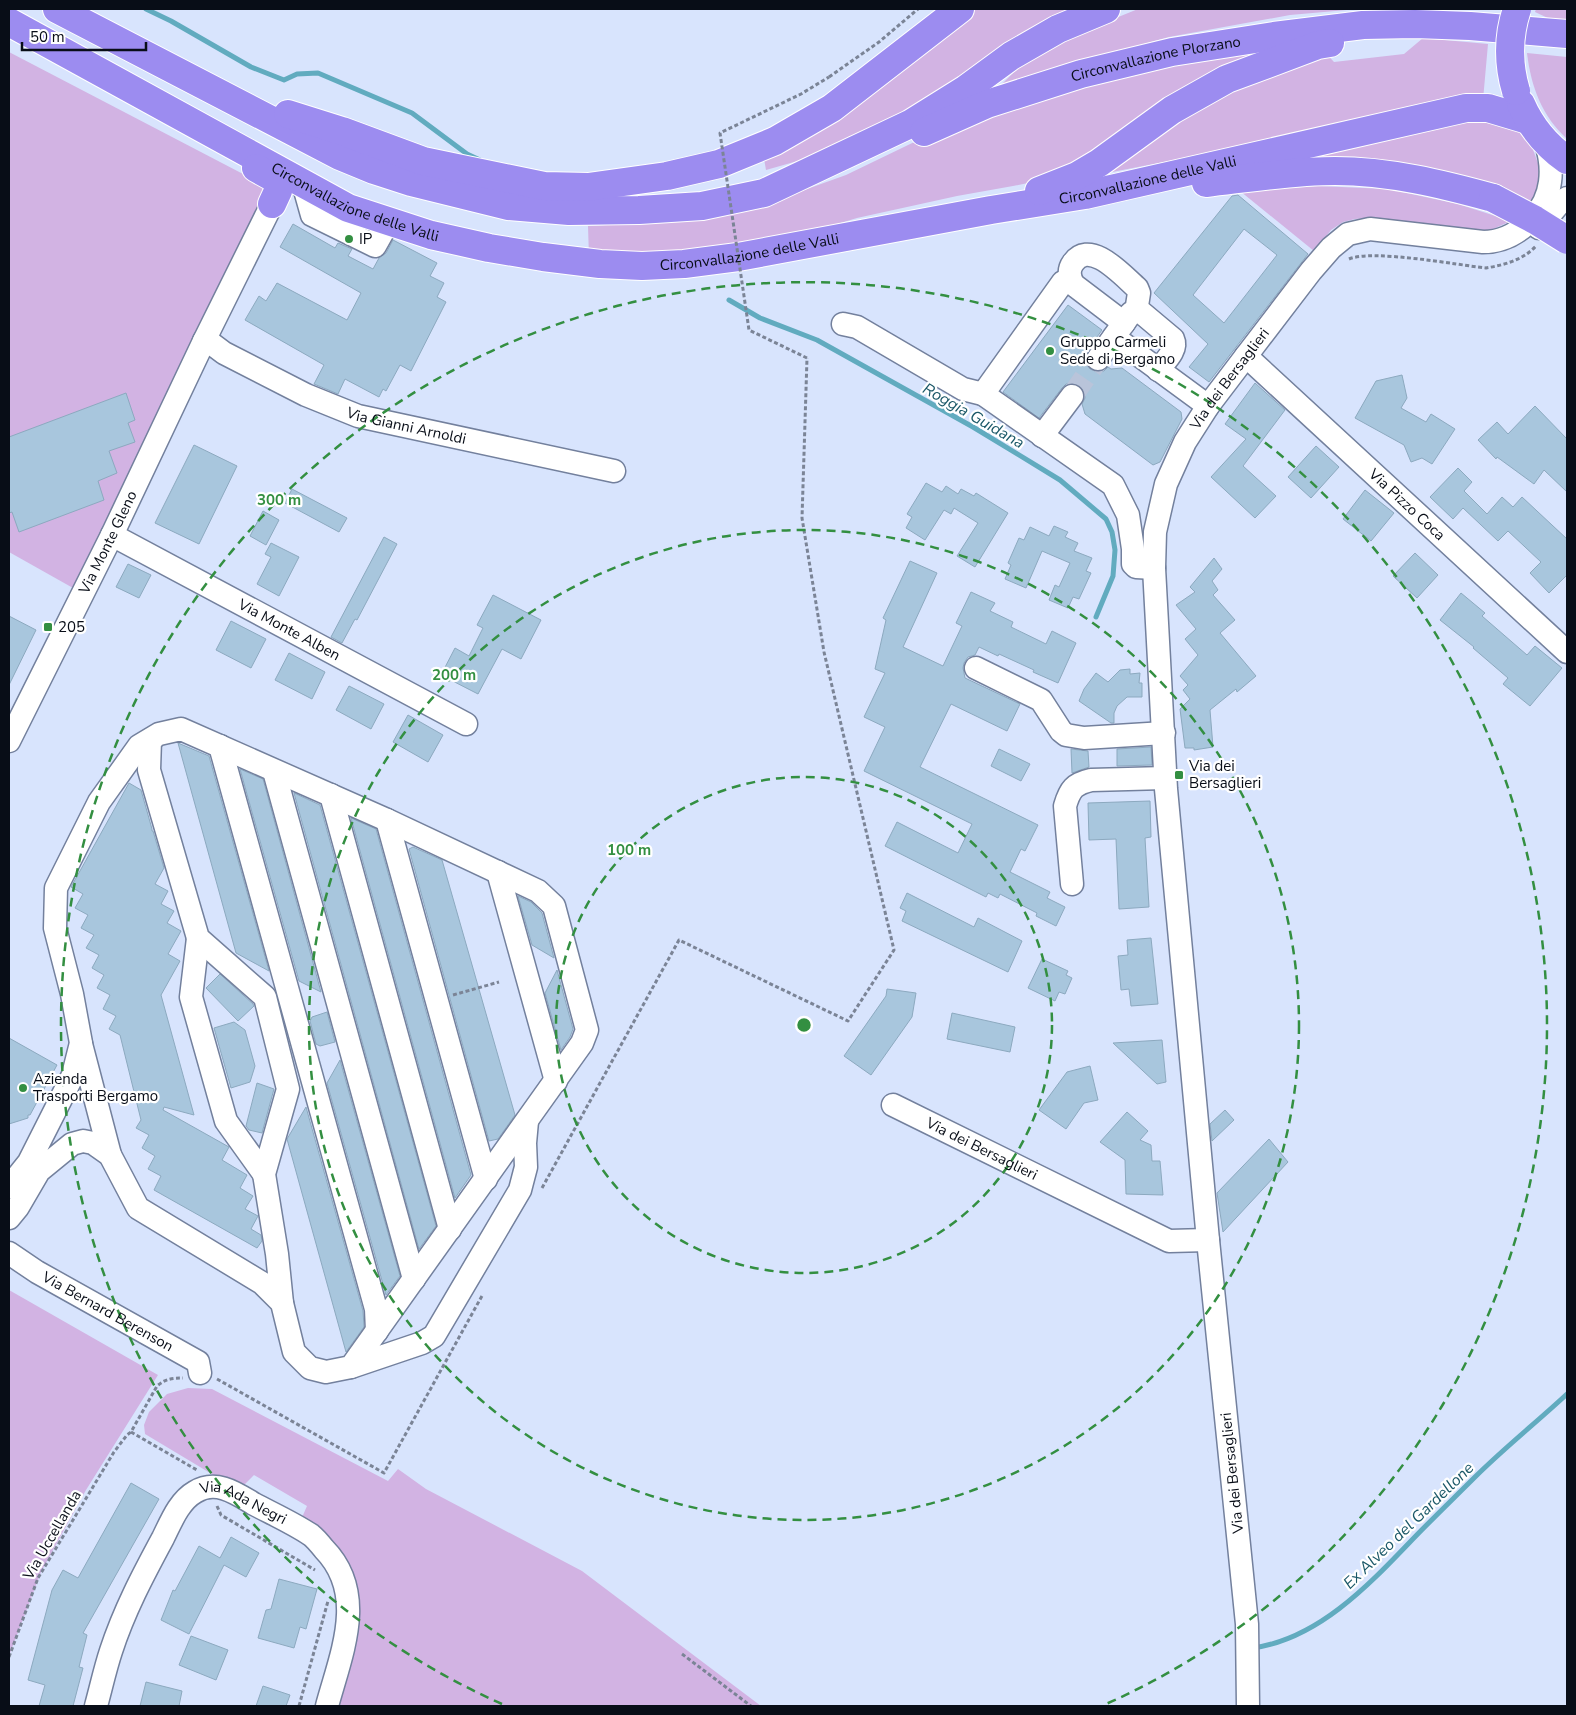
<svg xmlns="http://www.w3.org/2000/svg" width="1576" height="1715" font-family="'Nunito Sans',sans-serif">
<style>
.green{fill:#d2b3e3}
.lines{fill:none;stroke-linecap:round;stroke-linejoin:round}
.stream{stroke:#61abbf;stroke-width:5}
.building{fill:#a8c6dd;stroke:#8ca9bf;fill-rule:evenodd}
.minor-tunnel{stroke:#b9c4da;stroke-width:22;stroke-dasharray:22 11;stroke-linecap:butt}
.minor-casing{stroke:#73809d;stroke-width:25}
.highway-casing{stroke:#fff;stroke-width:30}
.path{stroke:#7b8496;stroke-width:3;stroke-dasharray:4 2.5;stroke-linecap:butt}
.minor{stroke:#fff;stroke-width:22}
.highway{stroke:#9c8cf0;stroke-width:28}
.highway-bridge-casing{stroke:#fff;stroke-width:30;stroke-linecap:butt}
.path-bridge{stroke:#7b8496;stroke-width:3;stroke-dasharray:4 2.5;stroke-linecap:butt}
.highway-bridge{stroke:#9c8cf0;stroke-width:28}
.ring{fill:none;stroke:#338f41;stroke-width:2.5;stroke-dasharray:9 6}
.poi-dot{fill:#338f41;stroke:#fff;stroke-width:2}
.labels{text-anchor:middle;stroke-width:4.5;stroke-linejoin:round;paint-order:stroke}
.street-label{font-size:15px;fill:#080d17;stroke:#fff}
.poi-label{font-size:15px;fill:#080d17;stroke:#fff;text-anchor:start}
.water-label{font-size:16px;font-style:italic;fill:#1b5868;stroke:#fff}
.centre{fill:#338f41;stroke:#fff;stroke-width:2.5}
.ring-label{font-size:15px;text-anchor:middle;font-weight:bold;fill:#338f41;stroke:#fff;stroke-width:4.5;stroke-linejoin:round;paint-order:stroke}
</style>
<rect width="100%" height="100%" fill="#d8e4fd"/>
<g class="green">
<polygon points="971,9 1075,9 928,100 808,158 766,170 763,153"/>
<polygon points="1138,9 1358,9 1290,15 1169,37 1049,70 997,89 1022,64 1069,37"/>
<polygon points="1536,9 1567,9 1567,27 1535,12"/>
<polygon points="1423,38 1488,44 1483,100 1102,174 1175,113 1322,49 1334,62 1404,54"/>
<polygon points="1309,42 1079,169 1047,179 1013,186 957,196 857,218 758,248 589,257 588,226 685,221 768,203 846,175 935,132 1112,70"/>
<polygon points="9,52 270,188 73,588 9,552"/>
<path d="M1527,53L1567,57V139C1542,116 1531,87 1527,53Z"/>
<polygon points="1477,119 1518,129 1530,141 1540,169 1535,198 1529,208 1243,167"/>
<polygon points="1318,186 1388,189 1458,204 1511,221 1486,232 1442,228 1367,218 1355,219 1343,222 1331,230 1314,251 1240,191"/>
<polygon points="9,1290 158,1375 86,1490 41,1572 9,1656"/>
<polygon points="188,1388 212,1389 388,1481 398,1469 426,1489 582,1571 761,1706 332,1706 354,1599 300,1522 307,1506 254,1475 241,1488 215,1476 145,1434 144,1425 149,1412 167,1394"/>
</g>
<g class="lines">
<g class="stream">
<polyline points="146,9 171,21 251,67 284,80 297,74 318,73 412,113 467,154 482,161"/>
<polyline points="729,300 760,318 817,340 973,427 1060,480 1106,519 1112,532 1115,550 1113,576 1096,617"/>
<path d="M1253,1648C1317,1639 1367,1587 1410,1542C1431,1520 1453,1499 1474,1478C1504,1448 1537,1422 1567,1394"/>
</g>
</g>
<g class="building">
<path d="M1238,195L1308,254L1209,382L1189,367L1208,344L1154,293L1232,196ZM1244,229L1277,255L1224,323L1193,295Z"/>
<polygon points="293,224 335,248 338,243 352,249 348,256 373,269 379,258 386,253 393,240 437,263 430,276 444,283 437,297 446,302 411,371 400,365 386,391 383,389 379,397 345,379 338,394 314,384 324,365 245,320 259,296 266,301 277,283 347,320 361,293 280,247"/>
<polygon points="1068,305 1102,330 1087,351 1085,357 1086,364 1090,369 1097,372 1104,371 1108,367 1111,369 1122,368 1181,412 1182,419 1160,462 1153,465 1085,414 1082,404 1085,398 1084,391 1079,385 1073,383 1066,384 1062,388 1039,418 1003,392"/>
<polygon points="1402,375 1407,398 1401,408 1426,422 1431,414 1455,429 1432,464 1422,458 1411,462 1404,445 1355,418 1376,381"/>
<polygon points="1255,383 1285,410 1243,466 1276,496 1255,518 1211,477 1246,439 1225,424"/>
<polygon points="126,393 135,420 128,423 135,442 109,451 117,473 98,481 104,500 19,532 12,512 9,513 9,437"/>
<polygon points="1535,406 1567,439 1567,492 1544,470 1534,484 1497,457 1496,459 1478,440 1497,422 1508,434"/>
<polygon points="194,445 237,466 199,544 155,523"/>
<polygon points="1316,446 1339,467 1311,498 1288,477"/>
<polygon points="1458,468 1472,482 1464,491 1487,514 1502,497 1513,507 1522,497 1567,539 1567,575 1549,593 1530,573 1541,562 1508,531 1498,541 1463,508 1453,519 1430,497"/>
<polygon points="926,483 942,492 946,486 958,494 961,489 974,496 976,493 1008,513 975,567 957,556 978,523 954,508 951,514 944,510 925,540 906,528 912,517 907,514"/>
<polygon points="292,489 347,518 339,532 285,503"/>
<polygon points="1365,490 1394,513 1371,541 1343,519"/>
<polygon points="263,511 279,520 266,545 250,536"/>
<polygon points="1054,526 1068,532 1065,537 1078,543 1074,551 1092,558 1086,571 1091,573 1079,599 1073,597 1068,608 1049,600 1055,585 1059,587 1070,563 1042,551 1026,588 1005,579 1011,565 1008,563 1019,538 1024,540 1030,527 1049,536"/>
<polygon points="384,537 397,544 357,620 355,619 342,643 331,637"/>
<polygon points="271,543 299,557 279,596 257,584 271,557 265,554"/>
<polygon points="1415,553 1438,575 1417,598 1393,576"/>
<polygon points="1214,558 1222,569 1212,581 1218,590 1213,595 1235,620 1220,633 1256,676 1237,692 1236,689 1210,710 1213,747 1194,750 1194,748 1185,748 1180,709 1190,699 1183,690 1188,685 1180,676 1198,655 1185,639 1196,629 1176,605 1195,592 1190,587"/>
<polygon points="910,561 937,573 903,647 943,666 962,626 956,623 971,592 995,603 990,611 1013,622 1011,627 1046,644 1052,631 1076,643 1058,683 1033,672 1034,670 999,654 998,656 979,647 975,655 968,657 964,663 963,668 965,678 1020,704 1007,731 951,704 920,767 1038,825 1025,851 1021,849 1010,872 1050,892 1047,898 1065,907 1056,926 1036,916 1037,913 1000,894 998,898 988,893 986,897 885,846 897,822 958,853 972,824 864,771 885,727 864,717 885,673 875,669 886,620 883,618"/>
<polygon points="128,564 151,575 139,598 116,587"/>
<polygon points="1461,593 1485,613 1482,616 1527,655 1535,646 1562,668 1530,706 1503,684 1508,678 1473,648 1474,647 1440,620"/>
<polygon points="493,595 541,620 521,659 502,649 478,694 441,675 455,648 469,656 483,628 477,625"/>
<polygon points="9,616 36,630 9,685"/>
<polygon points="231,621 266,639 251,668 216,650"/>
<polygon points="289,653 325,672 312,699 275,680"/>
<polygon points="1130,669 1130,674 1140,673 1139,683 1142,683 1142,697 1127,697 1117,706 1114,713 1114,723 1111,723 1079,701 1084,689 1096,673 1108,682 1120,670"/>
<polygon points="349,686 384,704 371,729 336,710"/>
<polygon points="408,715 443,735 428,762 393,742"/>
<polygon points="178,743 209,756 269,971 236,953"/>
<polygon points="1151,747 1152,765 1117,766 1117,749"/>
<polygon points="999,749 1030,764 1021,781 991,766"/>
<polygon points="1071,749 1088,751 1089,767 1072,773"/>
<polygon points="240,769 263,779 321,992 299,981"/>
<polygon points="129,783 141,790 152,829 152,831 153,831 164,868 155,884 168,891 161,904 174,911 167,923 181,931 168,954 180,961 161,995 194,1115 164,1107 163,1110 229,1147 222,1160 247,1175 240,1188 253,1196 245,1209 258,1216 251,1229 261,1235 262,1241 257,1248 154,1190 161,1176 148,1169 155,1156 142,1148 149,1135 136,1128 141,1120 120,1035 109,1029 116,1016 103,1009 110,995 97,988 104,975 92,968 99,955 86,948 94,935 81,928 88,915 75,908 83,894 71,887"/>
<polygon points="294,793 320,805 436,1226 419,1249"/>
<polygon points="1150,801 1151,837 1145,838 1149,907 1119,909 1116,839 1089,840 1088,803"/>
<polygon points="351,818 376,829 471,1175 455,1198"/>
<polygon points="413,847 442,860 515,1115 498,1139 489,1141 409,849"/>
<polygon points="907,893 974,927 978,918 1022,941 1008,972 902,921 906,911 900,908"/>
<polygon points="518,896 531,902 542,913 554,958 532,945"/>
<polygon points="1151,938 1158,1004 1131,1006 1129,989 1121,990 1118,956 1128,955 1127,940"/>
<polygon points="1042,959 1068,971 1066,975 1072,978 1065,994 1059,992 1055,1001 1028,988"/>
<polygon points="557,970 573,1029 570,1037 561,1050 545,993"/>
<polygon points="220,974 253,1004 254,1006 238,1021 206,988"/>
<polygon points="887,989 916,993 912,1017 871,1075 844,1056 886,996"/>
<polygon points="327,1012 335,1042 320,1046 316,1044 310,1021 312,1017"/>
<polygon points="952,1013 1015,1027 1010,1052 947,1039"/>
<polygon points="234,1022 245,1030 255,1066 250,1082 231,1088 214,1028"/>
<polygon points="9,1038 57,1065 30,1115 28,1115 28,1118 9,1124"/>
<polygon points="1162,1040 1166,1082 1157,1084 1113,1043"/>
<polygon points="340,1060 400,1276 386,1295 327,1083"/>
<polygon points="1090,1066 1098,1100 1084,1103 1066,1129 1039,1110 1067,1072"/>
<polygon points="257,1083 274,1089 262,1133 249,1130 246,1126"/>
<polygon points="306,1107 363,1311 364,1327 346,1352 287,1139"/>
<polygon points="1225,1110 1234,1120 1212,1141 1210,1124"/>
<polygon points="1127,1112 1148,1131 1140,1140 1151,1145 1152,1161 1160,1161 1163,1195 1126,1194 1125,1160 1100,1142"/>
<polygon points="1269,1139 1288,1162 1223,1232 1217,1193"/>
<polygon points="131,1483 159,1499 83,1633 87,1635 79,1667 83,1668 73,1706 39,1706 45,1685 28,1680 52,1590 63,1570 78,1578"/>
<polygon points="231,1537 259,1553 246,1577 224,1565 189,1634 161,1620 173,1590 175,1591 199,1546 220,1558"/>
<polygon points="279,1579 317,1589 306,1629 300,1627 294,1648 258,1638 266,1610 271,1609"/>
<polygon points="191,1636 228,1650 216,1680 179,1665"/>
<polygon points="146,1682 182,1691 179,1706 140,1706"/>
<polygon points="263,1686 290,1695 286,1706 256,1706"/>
</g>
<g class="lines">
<polyline class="minor-tunnel" points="1072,396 1098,359"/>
<defs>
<g id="minor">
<polyline points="303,183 312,215 375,246 389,221"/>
<polyline points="1539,228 1558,205 1567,198"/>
<polyline points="1070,279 1063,282 983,394 1113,485 1128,515 1133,549 1133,564 1136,567 1154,568"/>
<path d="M1124,323L1074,285C1069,278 1068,270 1073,263C1090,238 1123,276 1137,288L1139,293L1136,312"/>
<polyline points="843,324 857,327 963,389 983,394"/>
<polyline points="1114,337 1208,406"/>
<path id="s1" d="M204,341L212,344L224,353L306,395L358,416L614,471"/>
<path id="s2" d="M1246,356L1567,652"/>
<path d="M1098,359L1131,313L1136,312L1142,313L1173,339C1178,350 1165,361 1158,370"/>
<polyline points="1042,436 1072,396"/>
<path id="s3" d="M112,535L466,724"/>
<polyline points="976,668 1041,700 1061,731 1066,735 1084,738 1164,733"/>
<polyline points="150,740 149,770 198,938 265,997 288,1089 264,1174 277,1254 282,1303"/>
<path id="s4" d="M9,741L112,535L204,341L272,204"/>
<polyline points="220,746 376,1309 377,1331"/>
<polyline points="274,771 414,1279"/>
<polyline points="331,795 450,1229"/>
<polyline points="387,820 486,1179"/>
<polyline points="498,872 556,1081"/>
<path d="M1072,884L1065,806C1070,789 1074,784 1091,780L1165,778"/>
<polyline points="198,938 191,997 226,1121 264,1174"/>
<polyline points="81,1044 110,1155"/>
<path id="s5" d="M893,1105L1169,1241L1208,1240"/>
<polyline points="9,1187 29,1162 73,1075 81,1043 72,994 55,928 56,888 99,802 139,746 159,734 181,729 387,820 538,891 554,906 587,1030 582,1043 351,1367 326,1372 310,1368 294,1352 282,1303 262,1283 138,1208 110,1155 93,1143 83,1141 72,1144 39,1171 18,1207 9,1218"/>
<path id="s6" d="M9,1253L37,1272L198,1362L200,1373"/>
<polyline points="351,1367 422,1343 434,1336 520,1190 526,1167 525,1143 527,1121"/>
<path id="s7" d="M96,1706C101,1688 105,1669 111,1651C124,1611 143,1575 163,1538C171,1522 179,1501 195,1492C216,1479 236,1493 254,1504C273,1514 293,1523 311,1535C316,1539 320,1544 324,1549C368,1594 341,1654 327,1706"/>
<path id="s8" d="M1248,1706L1247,1624L1208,1240L1166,789L1154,568L1155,532L1166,484L1185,442L1208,406L1246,356L1311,271L1331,248L1348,234L1370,229L1483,242C1515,242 1546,214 1550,182C1552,168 1550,156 1546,143"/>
</g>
<g id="highway">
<polyline points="57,9 340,156 374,170 411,182 508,206 569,211 639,210 702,206 764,193 910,124 966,89 1011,56 1058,29 1106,9"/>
<path id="s9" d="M9,22L348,208L431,235L489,248L543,257L600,264L642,266L684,264L738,257L991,210L1085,195L1466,108H1488L1528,120"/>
<path d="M1521,104C1531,127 1547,146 1567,160"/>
<polyline points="288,114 342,131 423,161 544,186 588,187 667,176 719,164 775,141 832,108 960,9"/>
<path id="s10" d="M924,132L987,104L1081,74L1172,52L1274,36L1363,25L1415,24L1470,26L1567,34"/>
<polyline points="256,168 274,178 278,182 278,191 272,204"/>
<path d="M1206,183C1249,178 1292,171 1335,171C1389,171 1442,184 1493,198"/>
<polyline points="1039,191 1077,176 1099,163 1172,110 1227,79 1318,45 1330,43"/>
</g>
</defs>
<use href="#minor" class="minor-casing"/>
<use href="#highway" class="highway-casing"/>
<g class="path">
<polyline points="829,77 879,42 918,9"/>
<path d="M1349,259C1372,249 1458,265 1486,268C1504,265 1523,260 1536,246"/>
<polyline points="453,995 499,982"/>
<polyline points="542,1188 679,940 848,1021 894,950 824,652 802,518 807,358"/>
<polyline points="217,1379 384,1473 483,1294"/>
<polyline points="131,1432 197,1470"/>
<polyline points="217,1506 221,1515 315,1570"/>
<polyline points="682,1654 751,1706"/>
<path d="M9,1657L38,1578L114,1452L127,1435L131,1432L157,1386C165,1379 172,1378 183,1378"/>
<polyline points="299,1706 328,1601"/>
</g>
<use href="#minor" class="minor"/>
<use href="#highway" class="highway"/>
<defs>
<g id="highway-bridge">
<path d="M1516,91C1508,64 1508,36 1517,9"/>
<polyline points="1493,198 1535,220 1567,240"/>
</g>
</defs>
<use href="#highway-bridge" class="highway-bridge-casing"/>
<polyline class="path-bridge" points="807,358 749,330 720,133 801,94 829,77"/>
<use href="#highway-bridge" class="highway-bridge"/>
</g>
<g class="ring">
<circle cx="804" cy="1025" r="248"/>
<circle cx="804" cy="1025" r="495"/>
<path d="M502 1704A743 743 0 1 1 1106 1704"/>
</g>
<g class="poi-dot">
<circle cx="349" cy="239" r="5"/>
<circle cx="1050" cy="351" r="5"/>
<rect x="43" y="622" width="10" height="10" rx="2.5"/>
<rect x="1174" y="770" width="10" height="10" rx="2.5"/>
<circle cx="23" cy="1088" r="5"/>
</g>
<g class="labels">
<g class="street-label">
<text dy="5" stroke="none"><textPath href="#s10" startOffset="244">Circonvallazione Plorzano</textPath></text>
<text dy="5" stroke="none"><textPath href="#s9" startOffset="1201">Circonvallazione delle Valli</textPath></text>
<text dy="5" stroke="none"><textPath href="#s9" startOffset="391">Circonvallazione delle Valli</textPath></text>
<text dy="5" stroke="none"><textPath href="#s9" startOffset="796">Circonvallazione delle Valli</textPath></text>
<text dy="5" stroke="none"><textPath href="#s8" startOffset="1351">Via dei Bersaglieri</textPath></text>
<text dy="5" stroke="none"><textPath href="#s1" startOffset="221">Via Gianni Arnoldi</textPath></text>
<text dy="5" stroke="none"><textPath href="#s2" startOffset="219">Via Pizzo Coca</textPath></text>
<text dy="5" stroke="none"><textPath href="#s4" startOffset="222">Via Monte Gleno</textPath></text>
<text dy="5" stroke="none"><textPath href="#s3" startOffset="201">Via Monte Alben</textPath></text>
<text dy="5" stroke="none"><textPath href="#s5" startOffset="99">Via dei Bersaglieri</textPath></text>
<text dy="5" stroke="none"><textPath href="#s6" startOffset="115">Via Bernard Berenson</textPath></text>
<text transform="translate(1232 1473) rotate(-96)" y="5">Via dei Bersaglieri</text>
<text dy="5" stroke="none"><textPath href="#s7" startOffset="291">Via Ada Negri</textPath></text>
<text transform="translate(52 1535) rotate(-60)" y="5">Via Uccellanda</text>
</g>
<g class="poi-label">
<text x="359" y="244">IP</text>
<text x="1060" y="347">Gruppo Carmeli<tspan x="1060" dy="17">Sede di Bergamo</tspan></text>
<text x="58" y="632">205</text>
<text x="1189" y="771">Via dei<tspan x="1189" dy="17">Bersaglieri</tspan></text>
<text x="33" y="1084">Azienda<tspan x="33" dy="17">Trasporti Bergamo</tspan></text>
</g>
<g class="water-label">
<text transform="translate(974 415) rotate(30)" y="6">Roggia Guidana</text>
<text transform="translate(1408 1525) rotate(-44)" y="6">Ex Alveo del Gardellone</text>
</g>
</g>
<circle cx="804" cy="1025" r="8" class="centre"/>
<g class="ring-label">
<text x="279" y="505">300 m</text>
<text x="454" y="680">200 m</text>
<text x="629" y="855">100 m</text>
</g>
<rect width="1576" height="1715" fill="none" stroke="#080d17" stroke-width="20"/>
<path d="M22 42v8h124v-8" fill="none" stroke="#080d17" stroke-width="2.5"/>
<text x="30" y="42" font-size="15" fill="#080d17" stroke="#ffffff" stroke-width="4" paint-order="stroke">50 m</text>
</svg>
